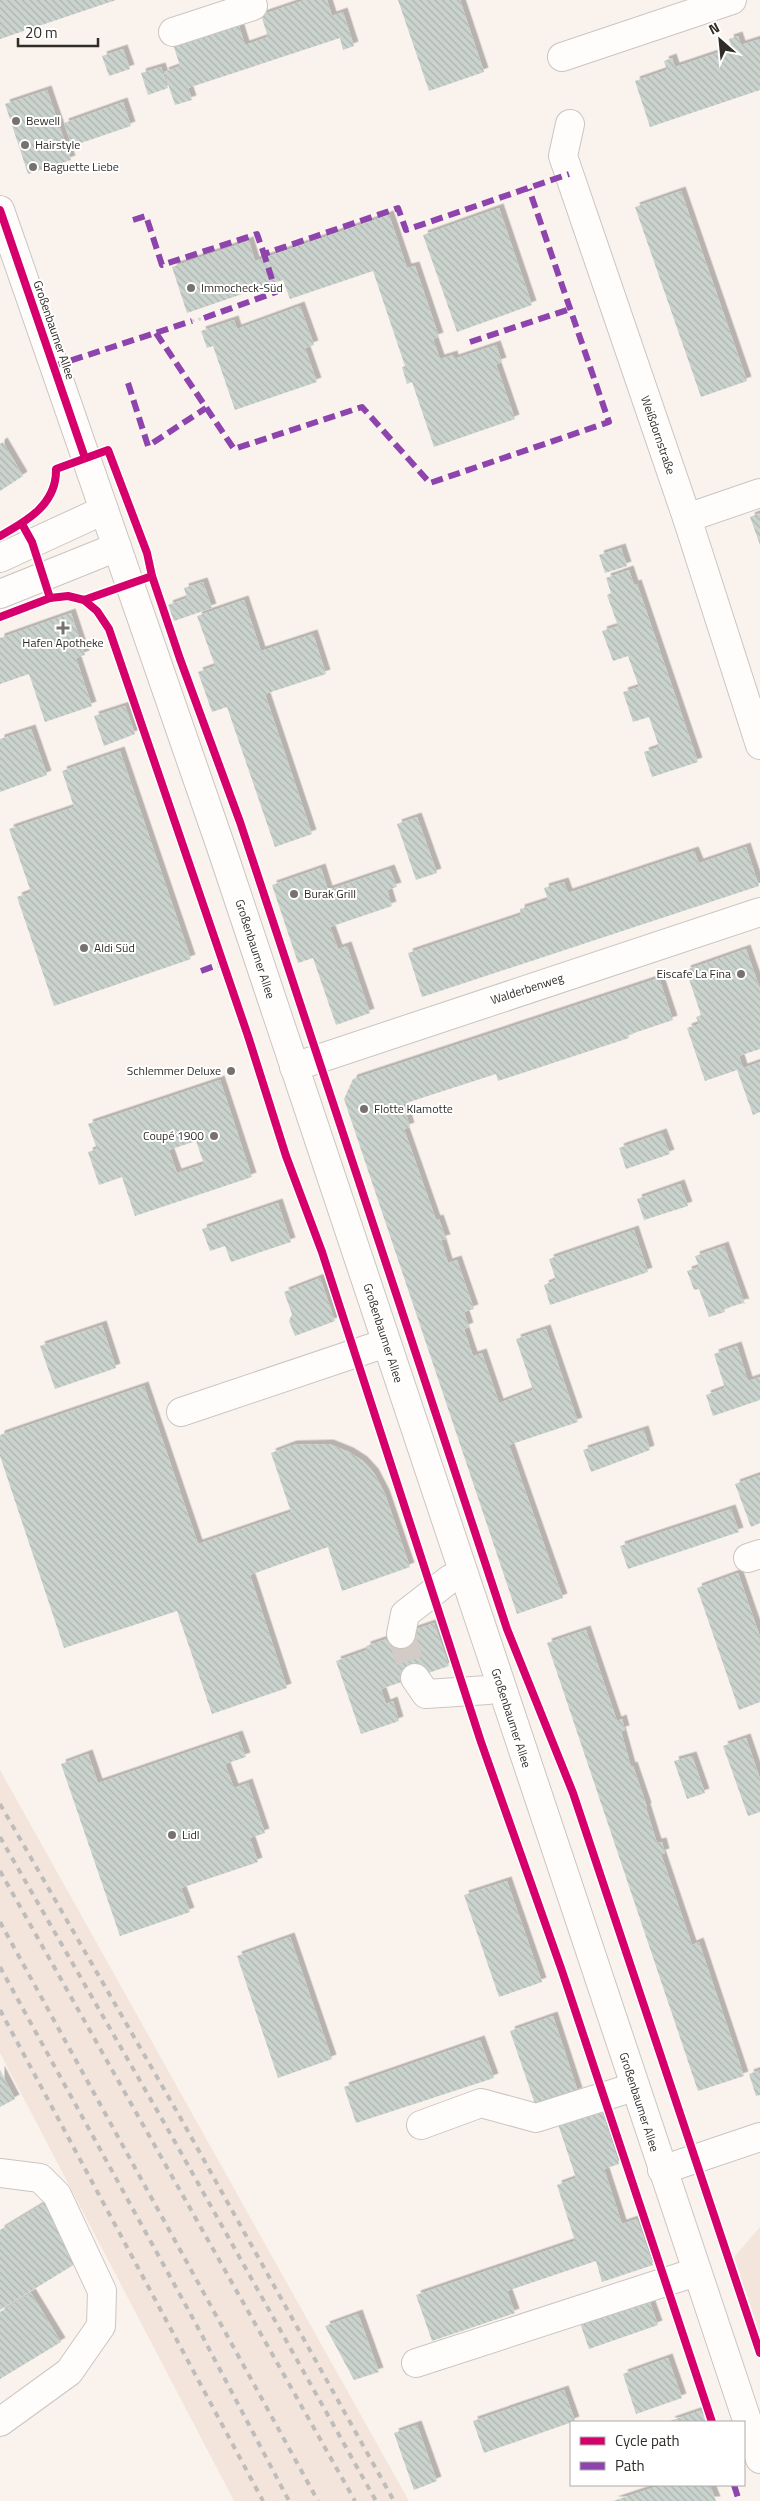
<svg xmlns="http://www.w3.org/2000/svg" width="760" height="2501" font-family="'Titillium Web',sans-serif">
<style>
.built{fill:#f3e5db}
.building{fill:url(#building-back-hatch);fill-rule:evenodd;filter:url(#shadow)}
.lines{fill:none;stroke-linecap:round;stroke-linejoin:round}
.minor-tunnel{stroke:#d2cbc6;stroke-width:28;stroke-dasharray:28 14;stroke-linecap:butt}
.minor-casing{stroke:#cbc5c1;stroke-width:30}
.major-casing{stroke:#cbc5c1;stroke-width:30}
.path{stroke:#d7d5d4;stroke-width:3;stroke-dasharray:2.5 4;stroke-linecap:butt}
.minor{stroke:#fefdfc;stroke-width:28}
.major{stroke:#fefdfc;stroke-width:28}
.rail{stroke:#bebdbb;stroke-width:4;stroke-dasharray:6 6;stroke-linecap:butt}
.quiet{stroke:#8e44ad;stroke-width:6;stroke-dasharray:12 6;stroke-linecap:butt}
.cycleway-casing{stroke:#fff;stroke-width:11}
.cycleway{stroke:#d6006c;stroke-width:8}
.poi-dot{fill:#77726d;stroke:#fff;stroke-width:2}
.labels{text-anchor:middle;stroke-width:4;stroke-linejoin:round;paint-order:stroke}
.poi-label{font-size:12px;fill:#302c28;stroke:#fff;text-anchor:start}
.street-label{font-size:12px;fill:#302c28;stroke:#fff}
</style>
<defs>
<pattern id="building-back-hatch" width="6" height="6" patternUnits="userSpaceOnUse" patternTransform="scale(1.25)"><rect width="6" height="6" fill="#cad3ce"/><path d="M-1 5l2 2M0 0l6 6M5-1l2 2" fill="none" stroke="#aeb5b1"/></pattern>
<filter id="shadow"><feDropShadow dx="4.5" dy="-4.5" stdDeviation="0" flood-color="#0004"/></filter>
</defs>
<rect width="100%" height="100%" fill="#faf3ed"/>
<g class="built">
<polygon points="0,1770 288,2285 409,2501 234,2501 0,2053"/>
<polygon points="760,2227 760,2334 734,2257"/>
</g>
<g class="building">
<polygon points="0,0 116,0 0,39"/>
<polygon points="327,0 332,16 343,12 354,46 343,50 340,38 188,88 192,100 175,105 164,72 180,66 173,44 238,23 245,45 268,37 261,15 305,0"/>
<polygon points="398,0 460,0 484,72 429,91"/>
<polygon points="738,36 741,45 760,39 760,90 650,127 635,81 667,70 664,61 672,58 675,67 732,48 729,39"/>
<polygon points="123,49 130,69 109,76 102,56"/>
<polygon points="161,67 168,88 148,95 141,73"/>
<polygon points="47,90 71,160 28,174 5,104"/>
<polygon points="123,102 131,126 72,146 64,123"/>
<polygon points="681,191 747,381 701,397 635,207"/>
<polygon points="499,208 532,305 457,332 423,235"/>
<polygon points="389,215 407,268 415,266 439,337 433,339 440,359 453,355 454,359 496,345 502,362 496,364 515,419 434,447 412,382 407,384 402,367 405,366 373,271 290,299 283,280 187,313 172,267 249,241 255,261"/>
<polygon points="300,306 314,345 305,348 317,382 235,410 213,346 207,348 201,331 234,320 237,329"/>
<polygon points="3,442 23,476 0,491 0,444"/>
<polygon points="760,513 760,545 750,517"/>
<polygon points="621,548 627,566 605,573 599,555"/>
<polygon points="629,570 634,585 637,584 698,762 652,777 644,752 659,747 649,717 633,722 623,692 639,687 628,656 613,661 602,631 618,626 607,595 611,593 606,578"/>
<polygon points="203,582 212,608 174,621 168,605 187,598 184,588"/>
<polygon points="244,600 261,651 313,634 326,674 265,694 312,834 275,847 227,707 212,712 198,672 215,666 197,616"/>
<polygon points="71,613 85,655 76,658 92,706 45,722 29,674 0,684 0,638"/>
<polygon points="125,706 135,734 104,746 94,716"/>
<polygon points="31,729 47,775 0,792 0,739"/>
<polygon points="120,751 191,959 54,1006 17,897 31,892 9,829 74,807 62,771"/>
<polygon points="417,817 437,873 416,880 397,824"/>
<polygon points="746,847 759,886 422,997 408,953 521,915 520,909 548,900 544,888 564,882 568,893 694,851 699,863"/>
<polygon points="321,868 328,890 390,869 397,887 387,890 392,906 330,927 338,949 347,946 370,1013 336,1025 313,958 298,963 272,885"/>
<polygon points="746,949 760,989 760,1049 739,1056 743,1068 760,1062 760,1112 753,1115 737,1070 705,1081 687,1028 699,1024 696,1017 701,1015 686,970"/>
<polygon points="659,978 673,1020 628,1035 629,1038 498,1081 496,1074 403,1104 410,1127 404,1129 436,1220 439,1219 446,1239 441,1240 448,1263 457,1260 474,1309 464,1312 469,1327 464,1329 473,1356 482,1353 499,1403 533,1390 516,1339 546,1329 578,1422 509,1445 563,1598 517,1614 344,1099 353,1079"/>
<path d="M220,1080L252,1177L135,1216L122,1177L99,1185L88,1152L97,1149L88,1124ZM196,1141L204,1164L177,1173L169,1150Z"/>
<polygon points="662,1133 670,1154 626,1169 619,1148"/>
<polygon points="680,1184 688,1206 644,1220 637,1199"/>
<polygon points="278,1203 291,1242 231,1262 225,1246 210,1251 202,1229"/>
<polygon points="634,1230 648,1272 550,1305 544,1285 556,1280 549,1259"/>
<polygon points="724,1246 745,1304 743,1303 724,1309 725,1312 709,1317 699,1289 694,1290 687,1271 699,1267 695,1256"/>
<polygon points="320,1278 335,1321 295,1336 289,1321 292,1314 284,1292"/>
<polygon points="102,1325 116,1368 55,1389 40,1346"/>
<polygon points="737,1346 748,1381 760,1377 760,1400 713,1416 706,1395 725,1388 714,1354"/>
<polygon points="144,1386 198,1544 291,1512 271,1453 292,1445 329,1444 349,1452 363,1461 374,1473 385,1494 410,1567 342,1591 328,1547 250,1575 287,1688 212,1714 177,1611 64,1648 0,1456 0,1435"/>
<polygon points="644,1430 650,1450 591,1472 583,1450"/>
<polygon points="760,1475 760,1523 751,1527 735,1484"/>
<polygon points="731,1509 739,1532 628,1569 620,1546"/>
<polygon points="738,1573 760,1637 760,1702 739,1710 697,1588"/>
<polygon points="434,1623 449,1666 381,1689 386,1704 393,1701 399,1721 361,1734 336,1661 367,1650 366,1646"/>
<polygon points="586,1630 617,1721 622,1719 625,1730 621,1731 631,1767 633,1766 647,1807 646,1808 657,1843 662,1842 665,1853 661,1854 692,1945 699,1942 744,2076 698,2091 547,1643"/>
<polygon points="238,1735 246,1757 225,1764 234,1788 248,1783 265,1833 250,1838 258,1862 181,1888 190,1912 120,1936 61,1764 88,1754 98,1783"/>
<polygon points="746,1738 760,1779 760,1812 748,1816 723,1746"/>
<polygon points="692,1756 705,1793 687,1799 674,1761"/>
<polygon points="507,1881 542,1982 499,1997 464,1895"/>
<polygon points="290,1937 332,2059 278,2078 237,1956"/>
<polygon points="553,2016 578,2092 536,2107 510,2031"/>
<polygon points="480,2040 494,2078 356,2123 344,2087"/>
<polygon points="0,2070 15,2099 0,2107"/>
<polygon points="760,2070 760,2095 756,2096 749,2074"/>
<polygon points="601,2109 619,2164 604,2169 622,2224 637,2219 653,2265 602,2282 596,2261 507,2291 515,2313 432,2341 416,2295 575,2241 557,2185 576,2178 558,2124"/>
<polygon points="46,2202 80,2261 0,2310 0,2230"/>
<polygon points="31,2293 61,2342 0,2379 0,2312"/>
<polygon points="648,2297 658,2325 589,2349 579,2320"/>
<polygon points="358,2314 379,2372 354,2380 325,2326"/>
<polygon points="668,2358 682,2398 636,2414 623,2374"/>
<polygon points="564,2390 575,2421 484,2453 473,2421"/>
<polygon points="702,2410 706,2422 671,2422 670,2421"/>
<polygon points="417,2425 437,2481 414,2490 394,2433"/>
<polygon points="661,2485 710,2485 716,2501 613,2501"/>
</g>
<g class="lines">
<polyline class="minor-tunnel" points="401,1634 415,1678"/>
<defs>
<g id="minor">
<polyline points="173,32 253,6"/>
<polyline points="562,57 732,0"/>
<polyline points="570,124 563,156 687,518 760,745"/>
<polyline points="687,518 760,493"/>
<polyline points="294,1067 760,912"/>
<polyline points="181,1412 386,1343"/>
<polyline points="748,1558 760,1554"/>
<polyline points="401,1634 405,1614 450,1579 463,1574"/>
<polyline points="415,1678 426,1694 488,1690 500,1686"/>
<polyline points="421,2125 481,2103 536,2118 634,2087"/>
<polyline points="662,2170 760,2137"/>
<polyline points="0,2173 40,2178 57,2195 102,2291 101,2326 69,2372 0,2422"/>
<polyline points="416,2363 696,2272"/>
</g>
<g id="major">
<polyline points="0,210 222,850 760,2459"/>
<polyline points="0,558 104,510"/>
<polyline points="0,594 117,547"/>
</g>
</defs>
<use href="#minor" class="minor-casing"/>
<use href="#major" class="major-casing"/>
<polyline class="path" points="192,321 204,318"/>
<use href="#minor" class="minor"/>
<use href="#major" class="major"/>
<g class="rail">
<polyline points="0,1804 180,2117 394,2501"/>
<polyline points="0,1837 166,2126 376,2501"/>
<polyline points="0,1871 355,2501"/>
<polyline points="0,1922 318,2501"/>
<polyline points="0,1967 196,2324 289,2501"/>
<polyline points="0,2010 263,2501"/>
</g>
<g class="quiet">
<polyline points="133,220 146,216 162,265 257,234 264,254 398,208 406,230 569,174"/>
<polyline points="204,318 276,292 264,254"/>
<polyline points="156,333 234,449 362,407 430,483 609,422 529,189"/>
<polyline points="470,342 570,309"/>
<polyline points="54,366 192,321"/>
<polyline points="128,383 148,446 206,408"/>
<polyline points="201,971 223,963"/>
<polyline points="734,2485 739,2501"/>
</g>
<defs>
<g id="cycleway">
<polyline points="0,210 85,458"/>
<polyline points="22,524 32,542 50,598"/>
<path d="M0,536C27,521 57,504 56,469L108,450L147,553L152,576L180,659L240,822L507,1629L573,1793L760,2353"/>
<polyline points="84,600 97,611 109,629 248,1036 286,1156 322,1252 481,1742 562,1971 712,2422"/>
<polyline points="0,617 50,598 68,596 84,600 152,576"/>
</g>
</defs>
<use href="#cycleway" class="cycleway-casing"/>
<use href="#cycleway" class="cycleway"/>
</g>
<g class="poi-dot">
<circle cx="16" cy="121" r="5"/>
<circle cx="25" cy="145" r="5"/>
<circle cx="33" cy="167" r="5"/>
<circle cx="191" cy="288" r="5"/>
<path d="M60.5 620.5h5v5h5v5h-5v5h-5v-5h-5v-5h5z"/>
<circle cx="294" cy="894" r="5"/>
<circle cx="84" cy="948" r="5"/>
<circle cx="741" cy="974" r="5"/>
<circle cx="231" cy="1071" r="5"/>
<circle cx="364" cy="1109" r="5"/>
<circle cx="214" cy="1136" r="5"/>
<circle cx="172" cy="1835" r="5"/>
</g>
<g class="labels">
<g class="poi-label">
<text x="26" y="125">Bewell</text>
<text x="35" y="149">Hairstyle</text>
<text x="43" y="171">Baguette Liebe</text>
<text x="201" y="292">Immocheck-Süd</text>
<text x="63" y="647" text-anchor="middle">Hafen Apotheke</text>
<text x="304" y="898">Burak Grill</text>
<text x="94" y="952">Aldi Süd</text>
<text x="731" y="978" text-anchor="end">Eiscafe La Fina</text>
<text x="221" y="1075" text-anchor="end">Schlemmer Deluxe</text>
<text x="374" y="1113">Flotte Klamotte</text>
<text x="204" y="1140" text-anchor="end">Coupé 1900</text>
<text x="182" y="1839">Lidl</text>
</g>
<g class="street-label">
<text transform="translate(54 330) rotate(71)" y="4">Großenbaumer Allee</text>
<text transform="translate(658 435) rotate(71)" y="4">Weißdornstraße</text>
<text transform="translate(255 949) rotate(72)" y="4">Großenbaumer Allee</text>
<text transform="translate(527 989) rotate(-18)" y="4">Walderbenweg</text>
<text transform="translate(383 1333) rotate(72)" y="4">Großenbaumer Allee</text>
<text transform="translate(511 1718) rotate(72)" y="4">Großenbaumer Allee</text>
<text transform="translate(639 2102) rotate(72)" y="4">Großenbaumer Allee</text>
</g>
</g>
<rect x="570" y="2421" width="175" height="65" fill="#ffffff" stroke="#acaba9"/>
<rect x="580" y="2437" width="25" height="8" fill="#d6006c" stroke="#acaba9"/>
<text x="615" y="2446" font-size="15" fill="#302c28">Cycle path</text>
<rect x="580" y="2462" width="25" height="8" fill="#8e44ad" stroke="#acaba9"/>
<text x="615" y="2471" font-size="15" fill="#302c28">Path</text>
<g transform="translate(720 40) rotate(333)" stroke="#ffffff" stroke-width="4" paint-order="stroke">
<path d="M0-4L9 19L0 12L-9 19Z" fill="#302c28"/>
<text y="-8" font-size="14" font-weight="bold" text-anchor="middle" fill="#302c28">N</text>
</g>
<path d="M18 38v8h80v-8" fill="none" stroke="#302c28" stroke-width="2.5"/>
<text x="25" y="38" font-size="15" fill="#302c28" stroke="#ffffff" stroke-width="4" paint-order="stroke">20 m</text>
</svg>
